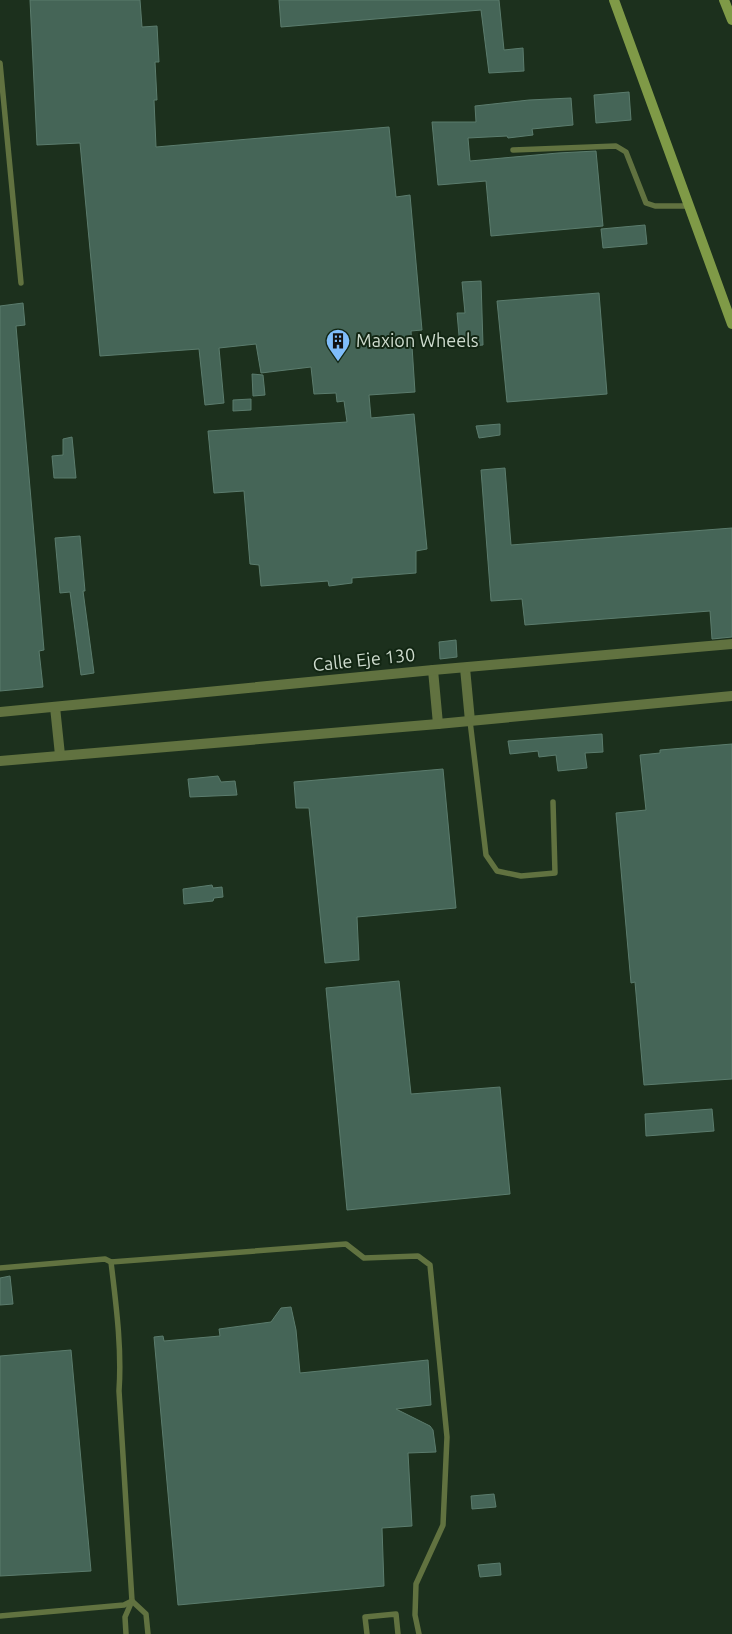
<svg xmlns="http://www.w3.org/2000/svg" width="732" height="1634" font-family="Ubuntu,sans-serif">
<style>
.building{fill:#456557;stroke:#5b7c6d}
.lines{fill:none;stroke-linecap:round;stroke-linejoin:round}
.lane{stroke:#617240;stroke-width:5.5}
.street{stroke:#617240;stroke-width:10}
.secondary{stroke:#7f9a47;stroke-width:10}
.labels{text-anchor:middle;stroke-width:4;stroke-linejoin:round;paint-order:stroke}
.poi-label{font-size:18px;fill:#cfdccf;stroke:#122613;text-anchor:start}
.street-label{font-size:18px;fill:#cfdccf;stroke:#122613}
</style>
<rect width="100%" height="100%" fill="#1c301d"/>
<g class="building">
<polygon points="30,0 140,0 142,27 157,26 159,62 155,62 157,100 154,100 156,147 389,127 396,197 410,195 422,330 411,331 415,392 369,395 371,418 414,414 427,549 416,551 416,573 352,578 352,583 329,586 328,581 261,586 259,565 250,564 244,491 214,493 208,431 347,422 344,401 337,402 336,393 314,394 311,367 261,373 256,344 219,348 224,403 205,405 199,349 100,356 80,143 37,145"/>
<polygon points="279,0 499,0 504,50 523,48 524,71 489,73 481,10 281,27"/>
<polygon points="629,92 631,120 596,123 594,95"/>
<polygon points="571,98 573,125 532,129 533,135 508,138 507,136 468,138 470,161 558,153 596,151 603,226 491,236 486,181 438,185 432,122 476,122 475,106 529,100"/>
<polygon points="645,225 647,244 603,248 601,229"/>
<polygon points="481,281 483,345 460,347 457,313 465,313 462,282"/>
<polygon points="599,293 607,394 507,402 497,301"/>
<polygon points="23,303 25,325 16,326 44,650 39,651 43,687 0,691 0,306"/>
<polygon points="252,374 263,375 265,395 253,396"/>
<polygon points="251,399 251,410 233,411 233,400"/>
<polygon points="500,424 500,435 479,438 476,426"/>
<polygon points="72,437 76,478 54,478 52,456 63,455 63,439"/>
<polygon points="505,468 511,545 732,528 732,637 712,639 710,611 525,625 522,599 491,601 481,470"/>
<polygon points="80,536 85,591 83,591 94,673 81,675 70,592 60,593 55,538"/>
<polygon points="456,640 457,657 440,659 439,642"/>
<polygon points="602,734 603,752 585,753 587,768 558,771 556,755 539,757 538,751 510,754 508,741"/>
<polygon points="732,744 732,1079 644,1085 635,982 631,983 616,813 646,810 640,755 660,753 660,750"/>
<polygon points="443,769 456,908 357,917 359,960 325,963 309,808 296,808 294,782"/>
<polygon points="218,776 221,782 235,781 237,795 190,797 188,779"/>
<polygon points="212,885 213,888 222,887 223,897 214,898 213,901 184,904 183,889"/>
<polygon points="399,981 411,1094 500,1087 510,1194 347,1210 326,988"/>
<polygon points="712,1109 714,1131 646,1136 645,1114"/>
<polygon points="10,1276 13,1304 0,1305 0,1278"/>
<polygon points="291,1307 296,1330 300,1373 428,1360 431,1405 396,1409 430,1426 433,1430 436,1452 408,1453 412,1526 382,1528 384,1586 178,1605 154,1337 163,1336 164,1341 220,1336 219,1329 271,1322 281,1308"/>
<polygon points="71,1350 91,1571 0,1576 0,1356"/>
<polygon points="494,1494 496,1507 472,1509 471,1496"/>
<polygon points="500,1563 501,1575 480,1577 478,1565"/>
</g>
<g class="lines">
<g class="lane">
<polyline points="0,63 21,283"/>
<polyline points="513,150 616,146 626,152 646,203 655,206 689,206"/>
<polyline points="470,721 486,855 497,871 521,876 555,873 553,802"/>
<path d="M111,1262C116,1304 122,1348 119,1391L132,1601L125,1617L126,1634"/>
<polyline points="0,1268 105,1259 111,1262 346,1244 364,1258 418,1256 430,1265 447,1437 443,1525 416,1584 415,1615 419,1634"/>
<polyline points="132,1601 146,1614 148,1634"/>
<polyline points="0,1616 124,1605 132,1601"/>
<polyline points="367,1634 365,1617 396,1614 398,1634"/>
</g>
<g class="street">
<polyline points="465,668 470,721"/>
<polyline points="433,670 438,724"/>
<polyline points="55,707 60,755"/>
<polyline points="0,712 433,670 732,644"/>
<polyline points="0,761 438,724 732,696"/>
</g>
<g class="secondary">
<polyline points="614,0 732,324"/>
<polyline points="724,0 732,20"/>
</g>
</g>
<defs>
<symbol id="building-pin" viewBox="-11 -11 22 30"><path d="M0 17L-7.5 6A9.5 9.5 0 1 1 7.5 6Z" fill="#7fbdfa" stroke="#122613"/><path d="M-4-6H4V6H1V3H-1V6H-4ZM-2.5-4.3h1.7v1.8h-1.7ZM.8-4.3h1.7v1.8H.8ZM-2.5-1h1.7V.8h-1.7ZM.8-1h1.7V.8H.8Z" fill="#111"/></symbol>
</defs>
<g fill-rule="evenodd">
<use href="#building-pin" x="324" y="327" width="28" height="38"/>
</g>
<g class="labels">
<g class="poi-label">
<text x="356" y="347">Maxion Wheels</text>
</g>
<g class="street-label">
<text transform="translate(364 660) rotate(-6)" y="6">Calle Eje 130</text>
</g>
</g>
</svg>
